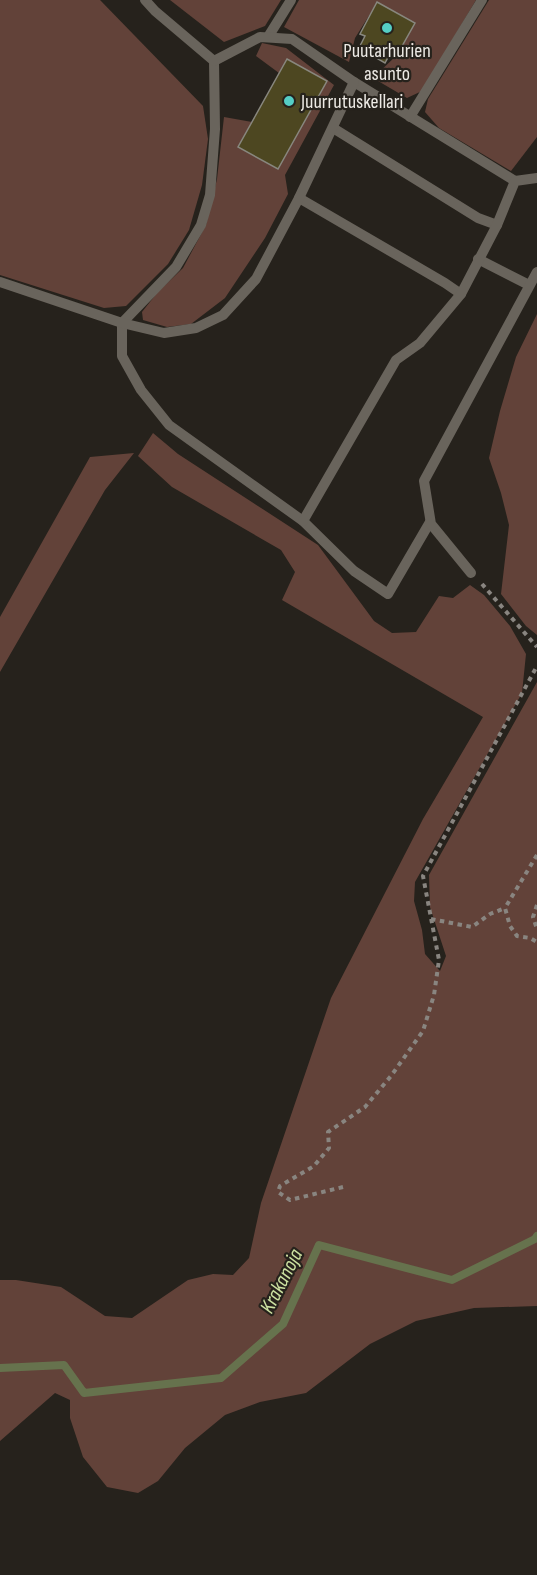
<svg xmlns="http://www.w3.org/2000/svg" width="537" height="1575" font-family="'Sofia Sans Condensed',sans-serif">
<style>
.green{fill:#624239}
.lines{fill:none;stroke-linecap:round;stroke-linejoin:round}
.stream{stroke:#66724d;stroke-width:8}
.building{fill:#4d4721;stroke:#88877e;stroke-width:1.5}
.path{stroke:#898580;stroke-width:4;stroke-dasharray:4.5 4.5;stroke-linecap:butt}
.lane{stroke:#69645c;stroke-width:10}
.poi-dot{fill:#55cec5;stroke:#26221c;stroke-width:2}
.labels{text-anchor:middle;stroke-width:4.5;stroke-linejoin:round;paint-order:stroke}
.poi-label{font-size:20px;fill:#edeae5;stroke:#26221c}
.water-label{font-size:21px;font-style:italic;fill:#cce1a1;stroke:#26221c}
</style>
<rect width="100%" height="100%" fill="#26221c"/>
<g class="green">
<polygon points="0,0 100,0 203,106 208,139 202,185 189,230 168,264 126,306 104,308 0,275"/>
<polygon points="170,0 281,0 265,26 224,42"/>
<polygon points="299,0 476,0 422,91 407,98 373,78 397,55 377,3 355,38 349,62 284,27"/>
<polygon points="489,0 537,0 537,137 511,171 439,128 425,112 428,99"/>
<polygon points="262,43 286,48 334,85 285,175 288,194 265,238 225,298 191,324 167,327 143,320 142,312 157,293 183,268 206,225 217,179 224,117 252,122 279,73 256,56"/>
<polygon points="537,314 537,635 526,626 501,594 509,525 501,493 489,458 500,411 516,357"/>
<polygon points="153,433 178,454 318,545 374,621 392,633 416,632 439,596 453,598 470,585 484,595 510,626 526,654 522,693 415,882 414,901 422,930 425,954 440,971 446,956 430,907 429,875 537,682 537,1306 474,1308 416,1321 370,1344 306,1393 260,1402 225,1415 185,1448 158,1481 138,1493 107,1487 83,1457 70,1418 70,1400 55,1393 0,1441 0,1280 16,1280 61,1287 105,1316 132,1318 188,1280 213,1274 233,1275 249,1258 261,1203 331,998 423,819 483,717 282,600 295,572 281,550 172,487 138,456"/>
<polygon points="134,453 105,490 0,672 0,617 90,457"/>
</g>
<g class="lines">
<polyline class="stream" points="0,1368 64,1365 84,1393 221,1378 283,1324 319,1245 452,1280 535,1239 537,1236"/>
</g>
<g class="building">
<polygon points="377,2 415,23 397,55 391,52 385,63 359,48 365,36 360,34"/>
<polygon points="287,59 327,81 278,169 238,147"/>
</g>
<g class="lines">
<g class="path">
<polyline points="482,584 537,647"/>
<polyline points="537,855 505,908 510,926 517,936 530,938 537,942"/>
<polyline points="537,905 533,917 537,929"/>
<polyline points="431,919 472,927 490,914 505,908"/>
<polyline points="343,1187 290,1200 278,1192 280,1186 314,1166 329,1148 328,1132 365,1107 391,1076 423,1031 434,995 439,960 423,876 537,666"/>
</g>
<g class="lane">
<polyline points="145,0 155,11 214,61 215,129 210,195 201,225 176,267 122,323 122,356 141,390 169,425 303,521 354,571 388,594 430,522"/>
<polyline points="268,37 291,0"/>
<polyline points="214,61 260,37 292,39 354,82 515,181"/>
<polyline points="410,117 482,0"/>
<polyline points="333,128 478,218 497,225"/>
<polyline points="299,198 445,283 461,294"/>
<polyline points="478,259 529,285"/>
<polyline points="0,282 122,323 164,333 196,328 223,315 256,279 299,198 354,82"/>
<polyline points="303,521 396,360 420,343 461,294 497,225 515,181 537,178"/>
<polyline points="471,573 431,524 424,481 537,272"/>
</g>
</g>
<g class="poi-dot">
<circle cx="387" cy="28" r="6"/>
<circle cx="289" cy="101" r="6"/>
</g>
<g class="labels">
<g class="poi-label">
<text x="387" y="57">Puutarhurien<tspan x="387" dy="23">asunto</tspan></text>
<text x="301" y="108" text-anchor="start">Juurrutuskellari</text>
</g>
<g class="water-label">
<text transform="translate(281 1281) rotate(-63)" y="7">Krakanoja</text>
</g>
</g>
</svg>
